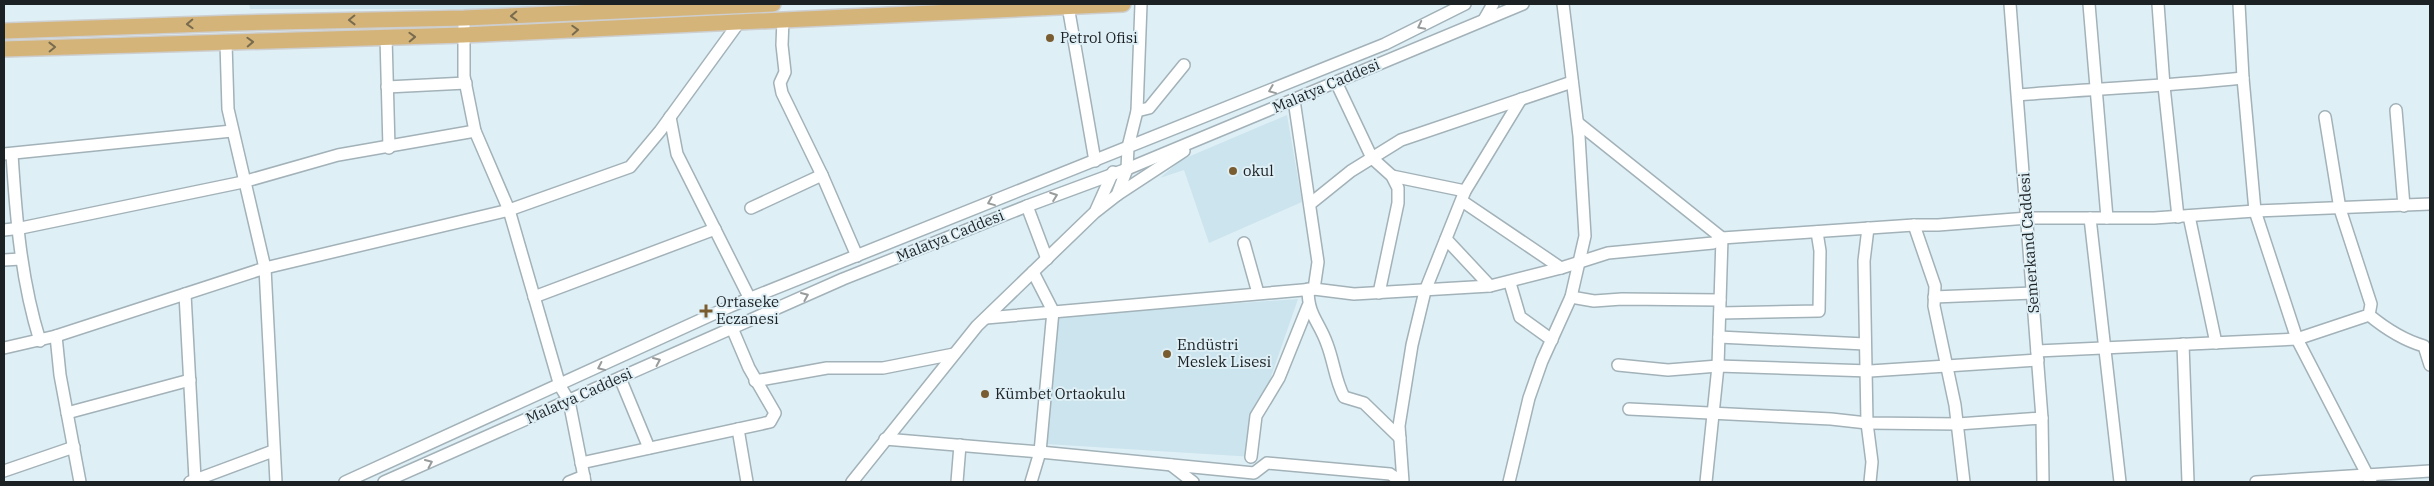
<svg xmlns="http://www.w3.org/2000/svg" width="2434" height="486" font-family="'IBM Plex Serif',serif">
<style>
.built{fill:#cbe4ee}
.lines{fill:none;stroke-linecap:round;stroke-linejoin:round}
.minor-casing{stroke:#a2b2b8;stroke-width:14}
.major-casing{stroke:#cdcecf;stroke-width:18}
.minor{stroke:#fff;stroke-width:11}
.major{stroke:#d4b479;stroke-width:15}
.oneway{stroke:#786b4e}
.oneway2{stroke:#999c9c}
.poi-dot{fill:#795d30;stroke:#dfeff6;stroke-width:2}
.labels{text-anchor:middle;stroke-width:4;stroke-linejoin:round;paint-order:stroke}
.poi-label{font-size:15px;fill:#1c2224;stroke:#dfeff6;text-anchor:start}
.street-label{font-size:15px;fill:#1c2224;stroke:#dfeff6}
</style>
<rect width="100%" height="100%" fill="#dfeff6"/>
<g class="built">
<polygon points="249,4 595,4 484,9 250,9"/>
<polygon points="1287,115 1302,202 1209,243 1184,170 1160,178 1181,160"/>
<polygon points="1298,299 1266,391 1254,457 1046,444 1059,316"/>
</g>
<g class="lines">
<defs>
<g id="minor">
<polyline points="2010,4 2042,418 2043,482"/>
<polyline points="2089,4 2107,218"/>
<polyline points="2158,4 2164,86 2178,217"/>
<polyline points="2239,4 2243,78 2255,211 2297,339 2371,482"/>
<polyline points="1068,6 1095,161"/>
<polyline points="464,18 464,76 475,131 509,210 560,386 569,401 585,482"/>
<polyline points="1485,18 1493,4"/>
<polyline points="783,19 782,45 785,72 780,83 782,93 822,175 857,256"/>
<polyline points="386,37 389,148"/>
<polyline points="226,43 228,109 265,268 276,482"/>
<polyline points="1336,82 1372,158 1392,176 1398,188 1398,203 1379,293"/>
<polyline points="387,87 466,83"/>
<path d="M2018,95C2093,89 2168,86 2243,78"/>
<polyline points="1294,100 1318,262 1314,289"/>
<polyline points="2396,110 2404,206"/>
<polyline points="1137,111 1149,108 1184,65"/>
<polyline points="670,117 677,154 750,299"/>
<polyline points="1578,123 1722,238 1718,366 1706,482"/>
<polyline points="4,154 232,131"/>
<path d="M12,154C16,218 21,280 40,341"/>
<polyline points="1392,176 1465,191"/>
<polyline points="1117,195 1184,151"/>
<polyline points="1462,201 1561,268"/>
<polyline points="1310,204 1351,171 1401,140 1572,82"/>
<polyline points="1027,206 1047,259"/>
<polyline points="751,208 822,175"/>
<polyline points="1096,210 1113,172"/>
<polyline points="2189,216 2216,343"/>
<polyline points="2090,218 2120,482"/>
<polyline points="1914,225 1935,286 1934,306 1955,405 1964,482"/>
<polyline points="1868,228 1864,261 1867,423 1872,462 1870,482"/>
<polyline points="4,230 21,228 243,182 338,155 475,131"/>
<polyline points="1446,239 1490,286"/>
<polyline points="1244,243 1258,293"/>
<polyline points="4,260 21,259"/>
<polyline points="1510,283 1520,317 1552,340"/>
<path d="M1308,289C1308,316 1319,321 1327,344C1334,362 1335,380 1344,397L1364,403L1400,438"/>
<polyline points="185,294 195,479"/>
<polyline points="534,297 715,229"/>
<polyline points="1571,297 1594,301 1622,299 1720,300"/>
<polyline points="1934,297 2033,293"/>
<polyline points="1720,313 1819,311 1820,251 1817,232"/>
<path d="M2369,315C2386,329 2403,340 2424,346L2430,365"/>
<polyline points="986,318 1314,289 1354,294 1490,286 1561,268 1608,253 1713,243 1722,238 1914,225 1938,225 2028,218 2154,218 2255,211 2430,204"/>
<polyline points="56,336 60,375 80,482"/>
<polyline points="1719,337 1865,344"/>
<polyline points="2183,344 2188,482"/>
<polyline points="4,348 56,336 265,268 509,210 630,167 660,131 740,21"/>
<polyline points="2037,351 2297,339 2369,315 2371,304 2340,209 2325,117"/>
<polyline points="1618,365 1668,370 1718,366 1870,371 2038,360"/>
<polyline points="620,378 649,448"/>
<polyline points="755,381 827,368 883,368 954,354"/>
<polyline points="1629,409 1831,419 1867,423 1958,424 2042,418"/>
<polyline points="67,413 190,380"/>
<polyline points="738,429 747,482"/>
<polyline points="885,439 1040,452 1254,473 1267,463 1390,474 1402,482"/>
<polyline points="1251,457 1256,416 1279,378 1308,306"/>
<polyline points="581,463 770,422 775,413 749,368 732,328"/>
<polyline points="1171,465 1193,482"/>
<polyline points="4,471 74,447"/>
<polyline points="190,482 273,451"/>
<polyline points="345,482 731,306 1385,44 1465,4"/>
<polyline points="384,482 843,279 1027,206 1127,169 1523,4"/>
<polyline points="569,482 584,476"/>
<polyline points="852,482 977,326 1094,213 1117,195 1127,169 1128,147 1137,111 1141,4"/>
<polyline points="957,482 960,445"/>
<polyline points="1031,482 1040,452 1053,311 1033,272"/>
<polyline points="1403,482 1399,426 1412,345 1425,291 1465,191 1521,99"/>
<polyline points="1509,482 1529,398 1542,361 1571,297 1585,236 1579,136 1563,4"/>
<polyline points="2256,482 2430,471"/>
</g>
<g id="major">
<polyline points="4,31 236,23 464,18 773,4"/>
<polyline points="4,49 463,35 1123,4"/>
</g>
</defs>
<use href="#minor" class="minor-casing"/>
<use href="#major" class="major-casing"/>
<use href="#minor" class="minor"/>
<use href="#major" class="major"/>
</g>
<defs><path id="oneway-chevron" d="M-2-3.5L2.5 0L-2 3.5" fill="none" stroke-width="1.6" stroke-linecap="round" stroke-linejoin="round" transform="scale(1.25)"/></defs>
<g class="oneway">
<use href="#oneway-chevron" transform="translate(514 16) rotate(178)"/>
<use href="#oneway-chevron" transform="translate(352 20) rotate(179)"/>
<use href="#oneway-chevron" transform="translate(190 24) rotate(178)"/>
<use href="#oneway-chevron" transform="translate(575 30) rotate(-3)"/>
<use href="#oneway-chevron" transform="translate(412 37) rotate(-2)"/>
<use href="#oneway-chevron" transform="translate(250 42) rotate(-2)"/>
<use href="#oneway-chevron" transform="translate(52 47) rotate(-1)"/>
</g>
<g class="oneway2">
<use href="#oneway-chevron" transform="translate(1421 26) rotate(153)"/>
<use href="#oneway-chevron" transform="translate(1272 90) rotate(158)"/>
<use href="#oneway-chevron" transform="translate(1054 196) rotate(-20)"/>
<use href="#oneway-chevron" transform="translate(991 202) rotate(158)"/>
<use href="#oneway-chevron" transform="translate(805 296) rotate(-23)"/>
<use href="#oneway-chevron" transform="translate(657 361) rotate(-24)"/>
<use href="#oneway-chevron" transform="translate(601 367) rotate(155)"/>
<use href="#oneway-chevron" transform="translate(429 463) rotate(-24)"/>
</g>
<g class="poi-dot">
<circle cx="1050" cy="38" r="5"/>
<circle cx="1233" cy="171" r="5"/>
<path d="M703.5 303.5h5v5h5v5h-5v5h-5v-5h-5v-5h5z"/>
<circle cx="1167" cy="354" r="5"/>
<circle cx="985" cy="394" r="5"/>
</g>
<g class="labels">
<g class="poi-label">
<text x="1060" y="43">Petrol Ofisi</text>
<text x="1243" y="176">okul</text>
<text x="716" y="307">Ortaseke<tspan x="716" dy="17">Eczanesi</tspan></text>
<text x="1177" y="350">Endüstri<tspan x="1177" dy="17">Meslek Lisesi</tspan></text>
<text x="995" y="399">Kümbet Ortaokulu</text>
</g>
<g class="street-label">
<text transform="translate(1326 86) rotate(-23)" y="5">Malatya Caddesi</text>
<text transform="translate(950 236) rotate(-22)" y="5">Malatya Caddesi</text>
<text transform="translate(2029 243) rotate(-94)" y="5">Semerkand Caddesi</text>
<text transform="translate(579 396) rotate(-24)" y="5">Malatya Caddesi</text>
</g>
</g>
<rect width="2434" height="486" fill="none" stroke="#1c2224" stroke-width="10"/>
</svg>
